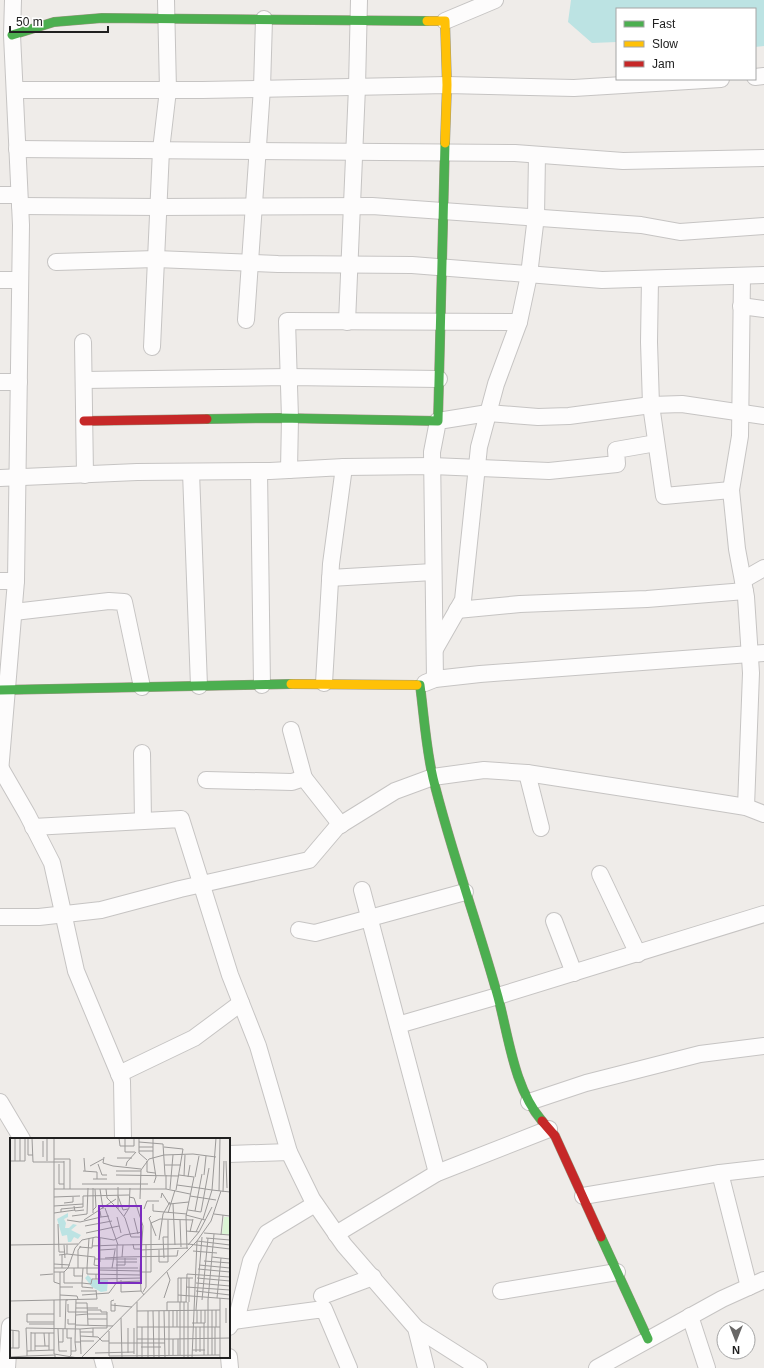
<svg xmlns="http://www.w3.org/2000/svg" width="764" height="1368" font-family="Helvetica,sans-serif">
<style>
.water{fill:#bce3e3}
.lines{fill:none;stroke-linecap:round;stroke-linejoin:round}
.street-casing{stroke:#c6c4c3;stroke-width:18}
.fast-casing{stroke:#9a9780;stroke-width:10}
.slow-casing{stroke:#9a9780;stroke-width:10}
.jam-casing{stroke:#9a9780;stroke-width:10}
.street{stroke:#fdfcfc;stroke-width:16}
.fast{stroke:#4caf50;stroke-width:9}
.slow{stroke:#ffc107;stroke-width:9}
.jam{stroke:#c62828;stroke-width:9}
.inset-road{fill:none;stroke:#9c9a99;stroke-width:1}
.view{fill:#7b2cbf;fill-opacity:0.15;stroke:#7b2cbf;stroke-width:2}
.inset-edge{fill:none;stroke:#202020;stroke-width:2}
</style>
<rect width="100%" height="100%" fill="#efece9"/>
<polygon class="water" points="571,0 764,0 764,46 755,47 755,9 617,9 617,42 592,43 568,22"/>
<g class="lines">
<defs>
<g id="street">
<polyline points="445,21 495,0"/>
<polyline points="755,77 764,76"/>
<polyline points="15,90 202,90 447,85 574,88 721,79"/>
<polyline points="17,149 515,153 623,161 764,158"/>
<polyline points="0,195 19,195"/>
<polyline points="20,206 159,207 372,206 641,225 680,232 764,226"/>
<polyline points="56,262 156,259 278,264 412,265 602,280 764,275"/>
<polyline points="742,276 740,436 731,490 737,549 746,597 751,673 746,807"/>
<polyline points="650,279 649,342 651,405 664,496 731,490"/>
<polyline points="0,280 20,280"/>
<polyline points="741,306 764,309"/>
<polyline points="246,320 262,88 264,19"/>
<polyline points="347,322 357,87 359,0"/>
<polyline points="83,342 85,475"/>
<polyline points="152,347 161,150 168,90 166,0"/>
<polyline points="84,380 289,377 439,379"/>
<polyline points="0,382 19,382"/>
<polyline points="344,467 432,466 549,471 617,464 616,450 656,443"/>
<polyline points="289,470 290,418 287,321 519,322"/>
<polyline points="259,471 262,685"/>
<polyline points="191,472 199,686"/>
<polyline points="0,478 137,472 270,471 344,467 331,564 324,683"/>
<polyline points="330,578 433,572"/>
<polyline points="743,580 764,568"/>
<polyline points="0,581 16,581"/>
<polyline points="457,610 520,604 647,599 745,591"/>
<polyline points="14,612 109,601 124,602 142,687"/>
<polyline points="435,649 463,600 479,447 496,384 519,322 529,275 536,216 537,155"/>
<polyline points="435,679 432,452 438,421 488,413 538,417 569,416 651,405 682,404 764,416"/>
<polyline points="425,683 435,679 480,674 764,653"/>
<polyline points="291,730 304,778"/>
<polyline points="142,753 143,821"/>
<polyline points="1,769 27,814 52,863 76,971 122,1081 123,1139"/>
<polyline points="0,772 16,581 21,225 12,35 13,0"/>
<polyline points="527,773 541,828"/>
<polyline points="206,780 292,782 304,778 341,825"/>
<polyline points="33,827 181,819 230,975 258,1046 289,1152 312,1199 344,1245 416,1328 426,1368"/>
<polyline points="600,874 638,954"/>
<polyline points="362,890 437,1173"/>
<polyline points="0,917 39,917 101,910 180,889 309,860 337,827 395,791 433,777 484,770 527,773 721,803 746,807 764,814"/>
<polyline points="554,921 574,973"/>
<polyline points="299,930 315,933 465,892"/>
<polyline points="398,1025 498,996 764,914"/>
<polyline points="119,1074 194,1038 241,1003"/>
<polyline points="0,1102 22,1139"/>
<polyline points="529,1102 586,1083 700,1054 764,1046"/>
<polyline points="229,1154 289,1152"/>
<polyline points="720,1173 764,1168"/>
<polyline points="583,1196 720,1173 749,1287"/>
<polyline points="336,1234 437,1173 549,1129"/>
<polyline points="501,1291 617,1272"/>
<polyline points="322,1296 373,1277"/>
<polyline points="690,1316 707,1368"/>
<polyline points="233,1321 324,1309 349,1368"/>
<polyline points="229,1327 238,1313 251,1261 267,1233 315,1204"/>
<polyline points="416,1328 479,1368"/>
<polyline points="102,1357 105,1368"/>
<polyline points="229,1357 230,1368"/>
<polyline points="7,1368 10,1326"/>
<polyline points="597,1368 722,1299 764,1280"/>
</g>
<g id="fast">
<polyline points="12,35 54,22 102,18 427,21"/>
<polyline points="207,419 279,418 438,421 445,143"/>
<path d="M417,685H420C424,716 426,748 433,778C451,852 478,924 498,997C509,1038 514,1088 542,1121"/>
<polyline points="0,690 291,684"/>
<polyline points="601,1237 648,1339"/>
</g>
<g id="slow">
<polyline points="427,21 445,21 447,85 445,143"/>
<polyline points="291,684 417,685"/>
</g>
<g id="jam">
<polyline points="84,421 207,419"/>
<polyline points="542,1121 555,1136 601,1237"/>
</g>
</defs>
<use href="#street" class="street-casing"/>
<use href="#fast" class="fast-casing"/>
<use href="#slow" class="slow-casing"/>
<use href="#jam" class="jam-casing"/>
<use href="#street" class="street"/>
<use href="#fast" class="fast"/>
<use href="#slow" class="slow"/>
<use href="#jam" class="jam"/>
</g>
<g transform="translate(10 1138)">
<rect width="220" height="220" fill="#efece9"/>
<path d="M214,79H220V97L212,96Z" fill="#dbf5d4"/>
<path d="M58,75V79L54,81L56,85L55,90H59L63,86L67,87L61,92L71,97L68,101L64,99L61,104H58L57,97L52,98L47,81ZM78,137L83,142H98L97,153L91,154L82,149L75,140Z" fill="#bce3e3"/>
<path class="inset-road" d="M5,0V23M10,0V23M18,0V17H23M22,0L23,24H54M37,0V23M44,0V144L50,146M109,0L110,8H124V0M115,0V14H125M129,0V15L137,22M143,0V20M206,0L202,52L211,53M33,3V19M129,4L153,6L155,37M129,9H143M154,9L173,11L166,52M129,13H143M94,19L93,25L103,28L131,31M74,20L75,33M107,20H122M143,20L146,39L144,45M44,21H60V51M0,23H15V0M137,23V34L145,35M216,23L217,50M49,26V46H54M88,26L92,37H97M155,27H171M80,28L93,21M116,28L117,24L126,14M73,33L87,34V41M106,33H131M106,37L169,38M156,37V51M169,37L184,39L176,78L177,111M194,37L196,18M174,38L175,17M178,39L180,27M185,39L189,18M83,41H97M72,46H138M167,47L189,50M108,49V71L115,80L121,99H130M83,50V75M189,50L202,52L193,81M44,51H156L180,56M54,51V23M90,51L93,71M96,51L97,60L108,71M160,51L163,17M209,53L210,0M213,54L214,23M108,58L113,72L118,71M180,58L206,62M44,59L70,58M119,59L124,60L133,88L130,132L131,153L134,157M151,60L152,55L159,66L179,64M130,61L131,32L139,21L154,17L183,16L206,19M54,65L63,64V59M143,66V73L177,76M163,66L165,107M44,68L73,66M64,68L65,73L74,72M95,70L108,107L178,106L220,111M134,71L137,63H149M83,72L86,69L85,51M178,72L191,74L199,30M90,73L91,79L99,78M185,73L192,36M51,74L65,72M44,75L51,74V71L73,69V58L119,57M158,75L165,52M204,76L220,78M176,77L195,82M62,78L77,76L78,50M114,78L119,70L120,50M141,78L139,80L146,98M107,79L111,95M124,80L128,96M57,82L70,84L91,79M74,82L106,61M170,82L171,109M48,86L49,114H54M75,88L102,83M176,93L189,94L202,69M180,94L183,81M186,94L192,81M76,95L109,88M194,95L220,97M211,97L213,77M90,100V124M196,100L220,102M149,102L153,76L160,64M123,106L124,111H131M0,107L68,106M54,107L55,120M113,107L112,119L167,118L168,112M178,107L189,94M82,108L108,107M69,109L82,110L83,100M90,112L106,111M130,112L178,110M149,112V124H158V82M183,113L207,115M57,116L85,119L84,127L90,128M49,117L57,116V107M52,117V130M202,119L220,121M95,120L112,119M154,120L153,99H158M85,121H107V107M127,121H107V144L131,143M194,123L220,125M107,124H127M44,126L60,127M106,127H115V120M189,127L220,130M44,130H128M64,130V138H72M68,130V112L71,108M77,130V136L130,137M77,130L79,100M102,130L105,112M188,131L220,134M89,132L130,133M44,134H54L58,130L65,110L72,102L86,99L104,102L114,97L133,94M54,134V145H72L73,130M130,134H141V85L150,81L183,82M86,136V141L131,140M30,137L43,136M179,140V164M187,140L220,143M111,142V154L131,153M186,145L220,148M50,149H63M176,149L220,152M83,150L72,149V145L81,146L82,141H86M71,153H86M186,153L220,157M133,154L136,149V106M50,157L67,158L68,161M72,157L99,155L107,144M168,157L220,161M154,160L160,142L157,134M207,160L211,120M210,160V220M66,161L65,204H71M44,162V216L68,220M104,162L101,163V167L122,169M192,162L198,100M0,163L87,161L86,152M127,164V220M168,164V140H183M170,164V189M171,164V140M176,164L177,136L220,139M178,164V220M66,165H77L78,187M58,166V174H78M101,167V173H105V165M66,170H88M78,172H91V174M163,172V189M167,172V189M186,172L192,99M202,172V217M206,172V189M127,173L210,172M138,173V220M143,173L144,220M149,173V220M154,173L155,220M157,173V164H177M159,173V189M44,176H17V184H44M78,176H97M66,177L78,176M50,179V134M111,180L112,220M58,181V186H66M78,181H97M182,185H195M187,185V172M191,185V172M194,185V217M195,185V172M216,185V170M19,186H44M66,187L103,188M127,189H210M159,189V217M174,189V164M186,189V214M190,189V214M118,190V215M124,190V216M48,191L49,213H57M55,191L56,162H58M57,191V200H62M70,191L83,190M0,192L9,193V210H0M3,192V210M99,193V218L210,217M70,194H83M21,195H44M34,195L35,208M39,195V212M70,198L88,199L92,203H99M83,199V190H97V174H91M127,201H163V217M163,201L220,200M168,201V217M71,203H84M49,204H53V191M99,205H155M25,208H39M131,209H151M25,212V195M44,212L17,213L16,190L70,191L71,216M182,212H195M17,213V218L45,217V220M21,213V194M61,213H66L65,204M85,215L124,214M170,217V189M198,217V162L204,96M205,217V189M0,219L17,218M58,220L61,217V200M71,220L187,103L201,83L211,53L220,54M132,220V189M174,220V189M182,220L187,103L220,107"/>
<path class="view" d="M89,68H131V145H89Z"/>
<rect width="220" height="220" class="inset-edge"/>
</g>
<rect x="616" y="8" width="140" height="72" fill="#ffffff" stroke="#a6a6a6"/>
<rect x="624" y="21" width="20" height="6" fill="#4caf50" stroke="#a6a6a6"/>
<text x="652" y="28" font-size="12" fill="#202020">Fast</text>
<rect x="624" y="41" width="20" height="6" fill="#ffc107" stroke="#a6a6a6"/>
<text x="652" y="48" font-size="12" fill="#202020">Slow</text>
<rect x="624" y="61" width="20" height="6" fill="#c62828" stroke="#a6a6a6"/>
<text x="652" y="68" font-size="12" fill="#202020">Jam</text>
<g transform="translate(736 1340) rotate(180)"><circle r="19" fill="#ffffff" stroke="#a6a6a6"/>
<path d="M0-3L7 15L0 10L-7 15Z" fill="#686766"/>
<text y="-6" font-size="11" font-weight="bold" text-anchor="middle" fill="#202020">N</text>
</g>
<path d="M10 26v6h98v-6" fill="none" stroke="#202020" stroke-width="2"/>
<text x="16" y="26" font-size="12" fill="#202020" stroke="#ffffff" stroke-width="3" paint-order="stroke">50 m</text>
</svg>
